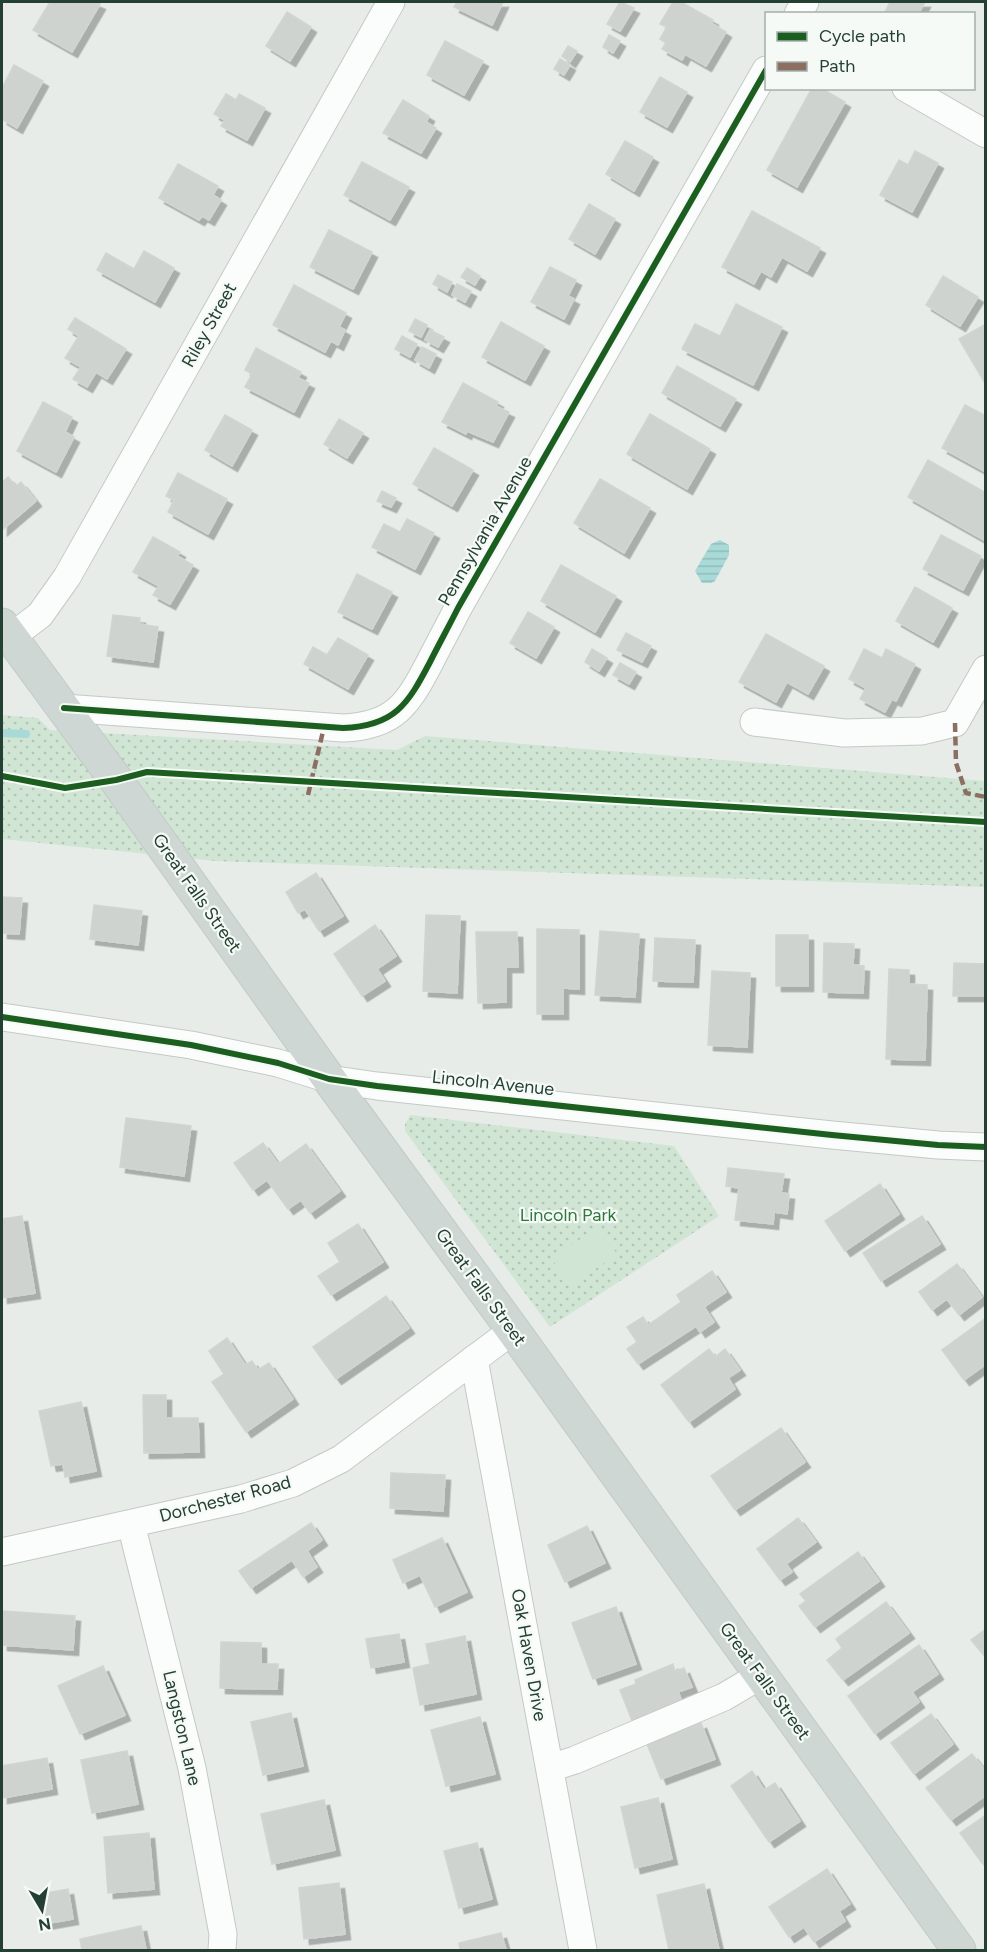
<svg xmlns="http://www.w3.org/2000/svg" width="987" height="1952" font-family="Figtree,sans-serif">
<style>
.grass{fill:url(#grass-dots)}
.garden{fill:#d0e5d3}
.water{fill:url(#water-rules)}
.lines{fill:none;stroke-linecap:round;stroke-linejoin:round}
.stream{stroke:#a9dad8;stroke-width:8}
.building{fill:#ced3d0;stroke:#d0d5d2;stroke-width:1.5;filter:url(#shadow)}
.minor-casing{stroke:#c4c9c6;stroke-width:29}
.major-casing{stroke:#c2cac6;stroke-width:35}
.minor{stroke:#fbfcfc;stroke-width:27}
.major{stroke:#ced7d3;stroke-width:33}
.quiet{stroke:#8d6e63;stroke-width:4.5;stroke-dasharray:9 4.5;stroke-linecap:butt}
.cycleway-casing{stroke:#f6faf7;stroke-width:10}
.cycleway{stroke:#1b5e20;stroke-width:6}
.labels{text-anchor:middle;stroke-width:4.5;stroke-linejoin:round;paint-order:stroke}
.street-label{font-size:18px;fill:#244033;stroke:#f6faf7}
.park-label{font-size:18px;fill:#2e773d;stroke:#f6faf7}
</style>
<defs>
<pattern id="grass-dots" width="8" height="8" patternUnits="userSpaceOnUse" patternTransform="scale(1.5)"><rect width="8" height="8" fill="#d0e5d3"/><path d="M2 2h.1M6 6h.1" fill="none" stroke="#b2c6b6" stroke-width="1.8" stroke-linecap="round"/></pattern>
<pattern id="water-rules" width="6" height="5" patternUnits="userSpaceOnUse" patternTransform="scale(1.5)"><rect width="6" height="5" fill="#a9dad8"/><path d="M0 2.5h6" fill="none" stroke="#91bcba"/></pattern>
<filter id="shadow"><feDropShadow dx="5.5" dy="5.5" stdDeviation="0" flood-color="#0004"/></filter>
</defs>
<rect width="100%" height="100%" fill="#e7ece9"/>
<g class="grass">
<polygon points="2,715 38,718 50,730 397,750 425,736 985,781 985,887 215,861 2,839"/>
<polygon points="410,1115 674,1146 719,1216 550,1327 405,1131 405,1124"/>
</g>
<polygon class="garden" points="599,1227 617,1254 571,1286 551,1258"/>
<polygon class="water" points="720,540 729,545 729,555 715,581 711,583 702,583 695,571 711,544"/>
<g class="lines">
<polyline class="stream" points="2,733 26,734"/>
</g>
<g class="building">
<polygon points="50,2 95,2 100,4 72,52 33,30"/>
<polygon points="457,2 503,2 492,25 454,7"/>
<polygon points="620,2 634,8 620,31 607,24"/>
<polygon points="673,2 681,2 713,20 711,23 726,32 706,66 685,54 682,60 662,49 666,43 660,39 667,27 660,24"/>
<polygon points="890,2 925,2 918,14 884,14"/>
<polygon points="287,12 311,27 290,61 266,46"/>
<polygon points="609,35 620,41 613,53 603,47"/>
<polygon points="445,41 483,61 464,95 427,75"/>
<polygon points="568,46 577,51 570,62 562,56"/>
<polygon points="560,59 570,65 564,75 554,69"/>
<polygon points="14,65 43,81 17,128 2,119 2,88"/>
<polygon points="660,77 687,92 667,127 640,112"/>
<polygon points="812,88 821,88 845,102 797,187 767,170"/>
<polygon points="226,94 236,100 239,94 265,108 247,140 221,126 225,120 214,114"/>
<polygon points="403,100 429,116 426,122 436,128 421,153 383,133"/>
<polygon points="625,141 653,157 634,191 606,174"/>
<polygon points="915,151 938,163 912,212 880,195 899,160 908,165"/>
<polygon points="362,162 409,187 390,220 344,195"/>
<polygon points="178,164 218,186 213,195 221,200 209,220 202,216 199,220 159,198"/>
<polygon points="589,204 615,219 595,254 569,239"/>
<polygon points="752,211 820,248 807,271 782,257 771,277 761,271 754,284 722,267"/>
<polygon points="329,230 372,252 353,289 310,267"/>
<polygon points="144,251 174,268 155,302 97,270 106,253 134,269"/>
<polygon points="550,267 576,280 568,296 574,299 564,319 531,302"/>
<polygon points="467,268 480,276 475,285 461,277"/>
<polygon points="438,275 452,282 447,292 433,284"/>
<polygon points="943,276 978,297 960,326 926,305"/>
<polygon points="457,284 471,291 465,302 452,295"/>
<polygon points="294,285 346,313 339,327 345,330 338,345 331,341 325,352 273,325"/>
<polygon points="736,304 782,327 753,385 682,349 695,324 720,336"/>
<polygon points="75,318 126,349 107,379 96,372 87,387 73,379 81,367 65,358 79,336 68,329"/>
<polygon points="415,319 427,325 421,337 409,331"/>
<polygon points="501,322 544,346 525,380 482,357"/>
<polygon points="986,324 986,385 959,339"/>
<polygon points="430,330 444,337 438,347 425,340"/>
<polygon points="402,336 417,344 410,357 395,349"/>
<polygon points="422,347 436,354 429,368 415,360"/>
<polygon points="256,348 301,372 298,378 309,383 294,412 245,387 252,374 245,370"/>
<polygon points="677,366 736,399 720,426 662,393"/>
<polygon points="463,383 498,402 496,406 509,412 493,442 467,431 466,434 442,422"/>
<polygon points="43,402 72,417 65,432 74,437 56,472 17,451"/>
<polygon points="965,405 986,416 986,472 942,448"/>
<polygon points="650,414 710,449 687,489 627,454"/>
<polygon points="225,415 252,430 232,466 205,450"/>
<polygon points="339,419 363,433 347,458 324,444"/>
<polygon points="434,448 473,470 452,506 413,484"/>
<polygon points="928,460 986,493 986,501 983,505 986,506 984,540 908,497"/>
<polygon points="178,473 227,499 208,534 168,512 174,500 166,496"/>
<polygon points="8,477 16,486 21,482 36,501 2,530 2,482"/>
<polygon points="600,479 650,508 624,553 574,523"/>
<polygon points="382,491 396,498 391,507 377,501"/>
<polygon points="407,519 434,533 415,569 372,547 384,524 400,532"/>
<polygon points="941,535 981,556 963,590 923,569"/>
<polygon points="153,537 180,552 177,556 193,565 170,604 153,595 159,586 133,572"/>
<polygon points="561,565 616,596 595,632 541,601"/>
<polygon points="357,574 392,592 372,629 338,612"/>
<polygon points="915,587 952,608 933,642 896,621"/>
<polygon points="528,612 554,627 536,658 510,643"/>
<polygon points="113,615 140,618 139,624 158,627 153,662 107,656"/>
<polygon points="626,633 651,646 642,662 617,650"/>
<polygon points="766,634 824,666 808,694 787,682 776,702 739,682"/>
<polygon points="338,638 368,655 348,689 304,664 313,647 327,655"/>
<polygon points="592,649 607,658 599,671 585,662"/>
<polygon points="864,649 882,658 886,649 915,664 896,701 892,699 885,712 860,699 866,688 849,679"/>
<polygon points="620,663 636,672 629,684 613,675"/>
<polygon points="316,873 343,916 319,931 305,909 298,913 286,892"/>
<polygon points="2,897 22,898 19,934 2,933"/>
<polygon points="94,905 142,911 138,945 90,939"/>
<polygon points="426,915 460,916 457,993 423,991"/>
<polygon points="375,925 396,956 377,969 385,981 362,996 334,954"/>
<polygon points="537,929 579,930 579,989 563,988 563,1014 537,1014"/>
<polygon points="600,931 639,934 635,997 595,995"/>
<polygon points="476,932 517,932 518,967 506,967 506,1002 478,1003"/>
<rect x="776" y="935" width="32" height="51"/>
<polygon points="655,938 695,940 693,982 653,981"/>
<polygon points="824,943 854,944 853,965 864,966 863,993 823,992"/>
<polygon points="954,963 986,964 986,996 953,996"/>
<polygon points="889,969 909,970 909,984 927,985 925,1060 886,1059"/>
<polygon points="712,971 750,973 747,1047 708,1045"/>
<polygon points="126,1118 191,1126 184,1176 120,1167"/>
<polygon points="263,1143 278,1164 306,1144 340,1191 310,1213 301,1200 288,1209 267,1180 253,1190 234,1163"/>
<polygon points="728,1168 784,1174 781,1193 789,1194 787,1214 774,1212 773,1224 735,1220 739,1188 726,1186"/>
<polygon points="880,1184 899,1214 845,1251 825,1221"/>
<polygon points="22,1216 35,1293 2,1298 2,1219"/>
<polygon points="922,1216 940,1244 881,1281 863,1253"/>
<polygon points="358,1224 383,1262 331,1295 318,1276 340,1262 328,1243"/>
<polygon points="957,1264 982,1297 959,1315 947,1299 932,1310 919,1292"/>
<polygon points="712,1271 726,1292 704,1307 714,1322 700,1332 696,1326 638,1364 627,1349 637,1342 627,1327 643,1317 648,1325 681,1302 677,1295"/>
<polygon points="386,1296 409,1328 336,1379 313,1347"/>
<polygon points="986,1318 986,1364 964,1380 942,1350"/>
<polygon points="227,1338 245,1365 252,1361 258,1370 269,1363 293,1399 246,1432 212,1382 224,1374 209,1351"/>
<polygon points="709,1349 715,1357 725,1349 740,1370 728,1378 735,1389 689,1422 661,1385"/>
<polygon points="143,1395 166,1395 166,1418 198,1418 199,1452 144,1453"/>
<polygon points="81,1402 96,1471 65,1477 63,1464 51,1466 39,1411"/>
<polygon points="781,1428 805,1462 735,1510 711,1476"/>
<polygon points="391,1473 445,1475 443,1511 390,1508"/>
<polygon points="798,1518 816,1542 786,1564 792,1572 780,1580 757,1549"/>
<polygon points="311,1523 322,1540 307,1551 317,1567 303,1577 292,1560 251,1588 239,1571"/>
<polygon points="587,1526 605,1563 565,1582 548,1545"/>
<polygon points="442,1538 467,1592 435,1607 420,1575 403,1583 393,1560"/>
<polygon points="858,1552 879,1581 815,1627 799,1606 806,1601 800,1594"/>
<polygon points="886,1602 909,1633 843,1680 827,1660 842,1648 836,1639"/>
<polygon points="616,1607 636,1664 593,1679 572,1623"/>
<polygon points="2,1611 75,1616 73,1650 2,1645"/>
<polygon points="986,1629 986,1658 971,1640"/>
<polygon points="399,1634 404,1662 371,1668 366,1639"/>
<polygon points="465,1636 476,1694 420,1705 413,1668 430,1664 426,1644"/>
<polygon points="221,1642 261,1643 261,1664 278,1664 277,1689 220,1688"/>
<polygon points="919,1645 938,1674 912,1692 919,1702 875,1734 848,1696"/>
<polygon points="673,1664 675,1672 684,1668 692,1687 678,1692 683,1703 633,1723 620,1690 636,1684 635,1680"/>
<polygon points="103,1666 125,1715 80,1734 58,1686"/>
<polygon points="291,1713 303,1766 263,1775 251,1722"/>
<polygon points="931,1714 953,1744 914,1774 891,1743"/>
<polygon points="480,1717 495,1774 446,1786 431,1730"/>
<polygon points="701,1723 715,1759 661,1779 647,1744"/>
<polygon points="127,1751 138,1804 92,1813 81,1760"/>
<polygon points="972,1754 986,1772 986,1795 951,1820 926,1788"/>
<polygon points="47,1758 52,1789 2,1798 2,1766"/>
<polygon points="752,1771 764,1790 775,1783 800,1821 769,1842 731,1786"/>
<polygon points="658,1798 672,1859 635,1868 621,1807"/>
<polygon points="324,1800 335,1850 272,1864 261,1814"/>
<polygon points="986,1815 986,1861 982,1863 960,1833"/>
<polygon points="149,1833 154,1889 108,1893 104,1837"/>
<polygon points="477,1843 492,1899 459,1908 444,1851"/>
<polygon points="827,1869 850,1904 839,1911 845,1921 814,1942 804,1927 789,1937 769,1907"/>
<polygon points="339,1883 345,1934 304,1939 299,1888"/>
<polygon points="704,1884 719,1950 669,1950 657,1895"/>
<polygon points="68,1889 73,1919 45,1924 40,1894"/>
<polygon points="141,1926 146,1950 82,1950 80,1939"/>
<polygon points="501,1933 506,1950 460,1950 459,1943"/>
</g>
<g class="lines">
<defs>
<g id="minor">
<polyline points="798,14 805,2"/>
<polyline points="906,88 986,134"/>
<polyline points="11,637 40,615 67,577 391,2"/>
<path d="M64,708L343,728C395,726 408,704 430,662C439,644 449,626 458,608L766,70"/>
<polyline points="754,722 844,733 922,731 955,723 986,669"/>
<polyline points="2,1017 191,1045 278,1063 329,1079 377,1086 832,1135 938,1145 986,1147"/>
<polyline points="474,1359 583,1950"/>
<polyline points="131,1524 192,1768 223,1934 222,1950"/>
<polyline points="2,1552 241,1499 293,1483 341,1459 513,1330"/>
<polyline points="550,1768 575,1760 724,1697 761,1675"/>
</g>
<polyline id="major" points="2,625 116,780 329,1079 513,1330 959,1950"/>
</defs>
<use href="#minor" class="minor-casing"/>
<use href="#major" class="major-casing"/>
<use href="#minor" class="minor"/>
<use href="#major" class="major"/>
<g class="quiet">
<polyline points="955,723 956,763 966,793 986,797"/>
<polyline points="308,795 324,727"/>
</g>
<defs>
<g id="cycleway">
<path d="M64,708L343,728C395,726 408,704 430,662C439,644 449,626 458,608L766,70"/>
<polyline points="2,776 65,788 116,780 147,772 986,822"/>
<polyline points="2,1017 191,1045 278,1063 329,1079 377,1086 832,1135 938,1145 986,1147"/>
</g>
</defs>
<use href="#cycleway" class="cycleway-casing"/>
<use href="#cycleway" class="cycleway"/>
</g>
<g class="labels">
<g class="street-label">
<text transform="translate(209 325) rotate(-61)" y="6">Riley Street</text>
<text transform="translate(485 531) rotate(-60)" y="6">Pennsylvania Avenue</text>
<text transform="translate(197 893) rotate(55)" y="6">Great Falls Street</text>
<text transform="translate(493 1083) rotate(6)" y="6">Lincoln Avenue</text>
<text transform="translate(481 1287) rotate(54)" y="6">Great Falls Street</text>
<text transform="translate(225 1499) rotate(-15)" y="6">Dorchester Road</text>
<text transform="translate(529 1655) rotate(80)" y="6">Oak Haven Drive</text>
<text transform="translate(765 1681) rotate(54)" y="6">Great Falls Street</text>
<text transform="translate(182 1728) rotate(77)" y="6">Langston Lane</text>
</g>
<g class="park-label">
<text x="568" y="1221">Lincoln Park</text>
</g>
</g>
<rect width="987" height="1952" fill="none" stroke="#244033" stroke-width="6"/>
<rect x="765" y="12" width="210" height="78" fill="#f6faf7" stroke="#a2b0a9" stroke-width="1.5"/>
<rect x="777" y="32" width="30" height="9" fill="#1b5e20" stroke="#a2b0a9" stroke-width="1.5"/>
<text x="819" y="42" font-size="18" fill="#244033">Cycle path</text>
<rect x="777" y="62" width="30" height="9" fill="#8d6e63" stroke="#a2b0a9" stroke-width="1.5"/>
<text x="819" y="72" font-size="18" fill="#244033">Path</text>
<g transform="translate(42 1910) rotate(170)" stroke="#f6faf7" stroke-width="4.5" paint-order="stroke">
<path d="M0-4.5L10 22L0 15L-10 22Z" fill="#244033"/>
<text y="-9" font-size="16" font-weight="bold" text-anchor="middle" fill="#244033">N</text>
</g>
</svg>
